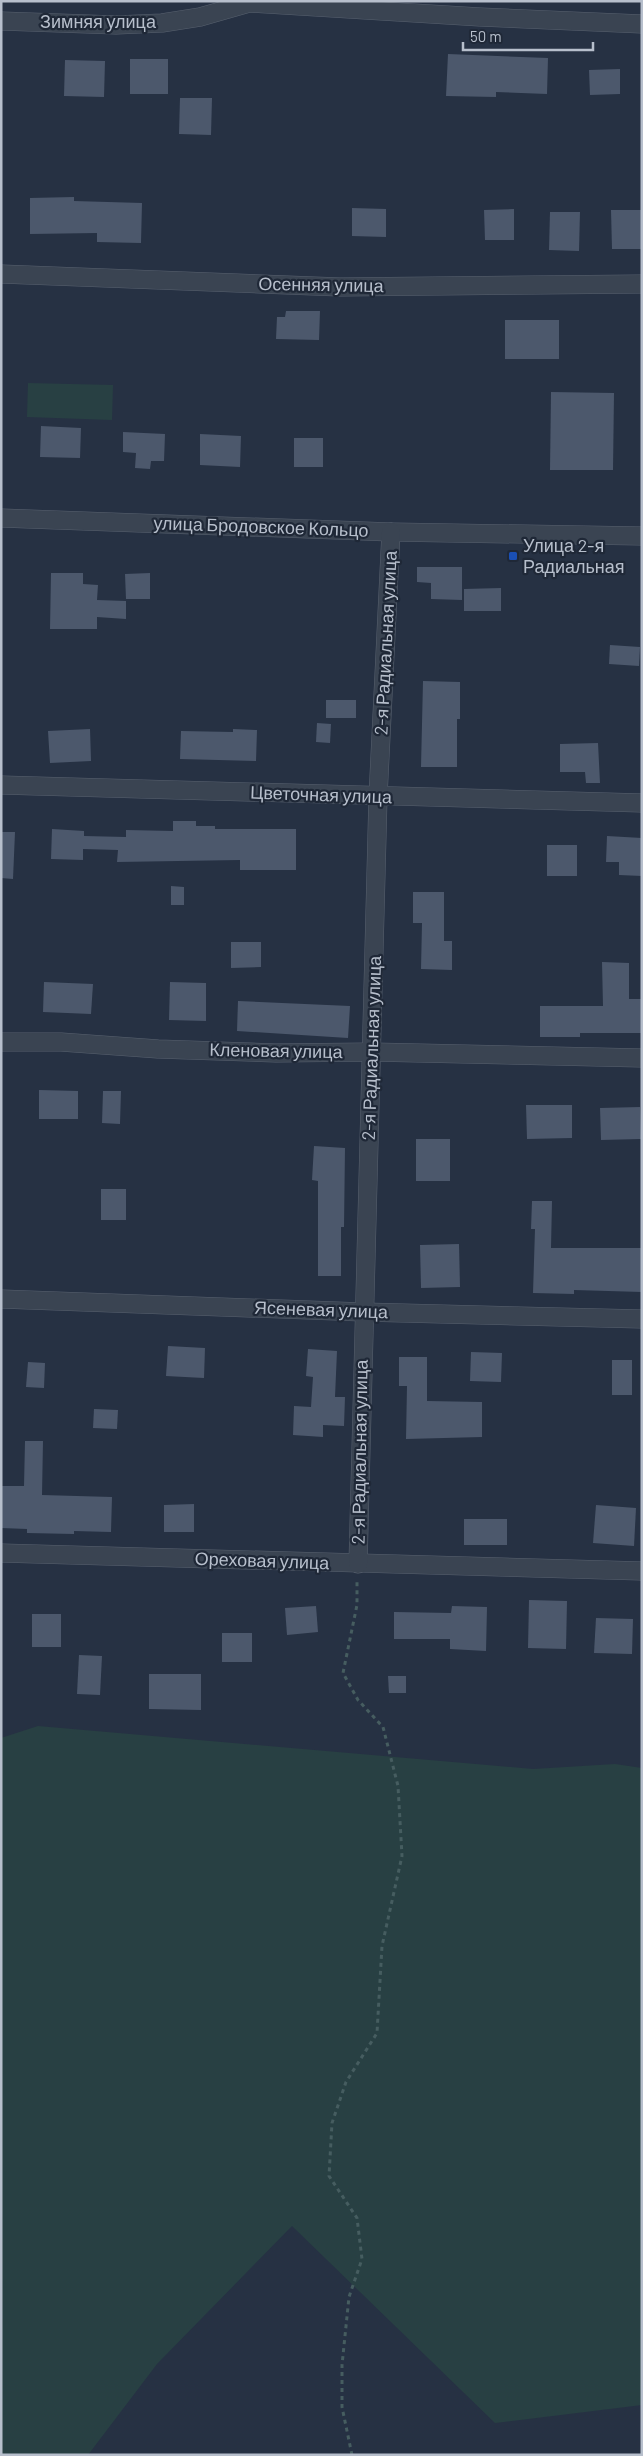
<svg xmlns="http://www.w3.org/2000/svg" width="643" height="2456" font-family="Barlow,sans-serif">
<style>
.green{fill:#284043}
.building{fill:#4c586c}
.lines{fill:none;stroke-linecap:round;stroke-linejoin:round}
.minor-casing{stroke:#58616f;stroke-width:19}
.path{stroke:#465d60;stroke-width:3;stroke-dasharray:4 4;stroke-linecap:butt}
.minor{stroke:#3a4452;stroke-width:18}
.transit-dot{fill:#1a4fb4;stroke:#1f2837;stroke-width:2}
.labels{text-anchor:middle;stroke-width:4.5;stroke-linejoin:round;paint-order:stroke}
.street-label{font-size:18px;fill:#b7bfcc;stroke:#1f2837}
.poi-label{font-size:18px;fill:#b7bfcc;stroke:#1f2837;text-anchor:start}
</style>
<rect width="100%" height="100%" fill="#263143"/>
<g class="green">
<polygon points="28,383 113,385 112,420 27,417"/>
<polygon points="38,1726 533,1769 615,1764 642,1768 642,2405 495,2423 292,2226 157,2364 88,2455 1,2455 1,1738"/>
</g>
<g class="building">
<polygon points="448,54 548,58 547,94 496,92 496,97 446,96"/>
<rect x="130" y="59" width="38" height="35"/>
<polygon points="65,60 105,61 104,97 64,96"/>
<polygon points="620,69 620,94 590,95 589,70"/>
<polygon points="180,98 212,98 211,135 179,134"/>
<polygon points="74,197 74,201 142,203 141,243 97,242 97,233 30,234 30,198"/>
<polygon points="352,208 386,209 386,237 352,236"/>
<polygon points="514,209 514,240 485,240 484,210"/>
<polygon points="611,210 642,210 642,249 612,249"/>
<polygon points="550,212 580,212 579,251 549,250"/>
<polygon points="286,311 320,311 319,340 276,339 277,317 285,317"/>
<rect x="505" y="320" width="54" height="39"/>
<polygon points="551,392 614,393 613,470 550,470"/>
<polygon points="41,426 81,428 80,458 40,457"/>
<polygon points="123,432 165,434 164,461 151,461 150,469 135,468 136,453 123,452"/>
<polygon points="200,434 241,436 240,467 200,465"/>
<rect x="294" y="438" width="29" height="29"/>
<polygon points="417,567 462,567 462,600 431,599 431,583 417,582"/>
<polygon points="51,573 83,573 83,584 98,585 97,600 126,601 126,619 97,617 97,629 50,629"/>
<polygon points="150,573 150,599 126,599 125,574"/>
<polygon points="501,588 501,611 464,611 464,589"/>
<polygon points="610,645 640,647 639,666 609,664"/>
<polygon points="423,681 460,682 460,719 457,719 457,767 421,767"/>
<rect x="326" y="700" width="30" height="18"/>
<polygon points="317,723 331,724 330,743 316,742"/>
<polygon points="90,729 91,761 50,763 48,731"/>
<polygon points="233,729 257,730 256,761 180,759 181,731 233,732"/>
<polygon points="598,743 600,783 586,783 585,772 560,772 560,744"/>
<polygon points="173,821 196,821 196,826 215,826 215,829 296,829 296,870 240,870 240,860 117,862 118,850 83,849 83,860 51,859 52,829 84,831 84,836 126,837 126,830 173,831"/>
<polygon points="1,832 15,832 13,879 1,878"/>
<polygon points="607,836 642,838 642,876 619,875 619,862 606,862"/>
<rect x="547" y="845" width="30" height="31"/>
<polygon points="171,886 184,887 184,905 171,905"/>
<polygon points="413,892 444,892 444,941 452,941 452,970 421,969 422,923 413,923"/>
<polygon points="231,942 261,942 261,967 231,968"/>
<polygon points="602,962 629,963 629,999 642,999 642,1033 580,1033 580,1037 540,1037 540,1006 603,1006"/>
<polygon points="44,982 93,984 91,1014 43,1012"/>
<polygon points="170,982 206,983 206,1021 169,1020"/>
<polygon points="238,1001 350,1006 348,1038 237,1031"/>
<polygon points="39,1090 78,1091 78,1119 39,1119"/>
<polygon points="103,1091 121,1091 120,1124 102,1123"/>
<polygon points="526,1105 572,1105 572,1138 527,1139"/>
<polygon points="640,1107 641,1139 601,1140 600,1108"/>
<rect x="416" y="1139" width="34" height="42"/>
<polygon points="314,1146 345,1148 344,1227 341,1227 341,1276 318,1276 318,1181 312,1180"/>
<rect x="101" y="1189" width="25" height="31"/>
<polygon points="532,1201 552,1201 551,1248 642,1248 642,1292 574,1290 574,1294 533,1293 535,1229 531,1229"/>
<polygon points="459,1244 460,1287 421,1288 420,1245"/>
<polygon points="168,1346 205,1348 204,1378 166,1376"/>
<polygon points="308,1349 337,1351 335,1397 345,1397 344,1426 323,1425 323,1437 293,1435 294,1406 311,1407 313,1377 306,1376"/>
<polygon points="471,1352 502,1353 501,1382 470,1381"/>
<polygon points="399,1357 427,1357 427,1401 482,1402 482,1437 406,1439 407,1386 399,1386"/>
<rect x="612" y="1360" width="20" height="35"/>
<polygon points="28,1362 45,1363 44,1388 26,1387"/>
<polygon points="94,1409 118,1410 117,1429 93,1428"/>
<polygon points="25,1441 43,1441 42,1495 112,1497 111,1532 74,1531 74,1534 27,1533 27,1529 1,1528 1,1486 24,1486"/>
<polygon points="194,1504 194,1532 164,1532 164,1505"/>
<polygon points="596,1505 636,1508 634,1546 593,1543"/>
<rect x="464" y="1519" width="43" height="26"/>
<polygon points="529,1600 567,1601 566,1649 528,1648"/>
<polygon points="316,1606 318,1632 287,1635 285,1608"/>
<polygon points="452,1606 487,1607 486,1651 450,1649 450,1639 394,1639 394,1612 451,1613"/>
<rect x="32" y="1614" width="29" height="33"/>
<polygon points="596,1618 633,1619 632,1654 594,1653"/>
<rect x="222" y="1633" width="30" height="29"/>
<polygon points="79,1655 102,1656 100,1695 77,1694"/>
<polygon points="149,1674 201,1674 201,1710 149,1709"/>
<polygon points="388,1676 406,1676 406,1693 389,1693"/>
</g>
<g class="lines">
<defs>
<g id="minor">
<polyline points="1,21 116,25 162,23 200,17 249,3 480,17 642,24"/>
<polyline points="1,274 340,287 642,284"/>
<polyline points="1,518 391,532 642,536"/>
<polyline points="1,785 642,803"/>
<polyline points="1,1042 61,1042 158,1049 276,1053 372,1052 642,1058"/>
<polyline points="1,1299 363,1312 642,1319"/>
<polyline points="1,1553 642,1571"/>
<polyline points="358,1564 378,797 391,532"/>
</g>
</defs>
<use href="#minor" class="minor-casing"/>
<polyline class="path" points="352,2455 342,2407 342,2365 349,2297 362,2259 357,2218 329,2176 332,2123 346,2082 377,2033 382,1946 402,1856 398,1786 383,1727 358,1700 343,1673 357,1605 357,1580"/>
<use href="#minor" class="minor"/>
</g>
<rect class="transit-dot" x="508" y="551" width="10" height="10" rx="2.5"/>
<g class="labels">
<g class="street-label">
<text x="98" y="28">Зимняя улица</text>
<text transform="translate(321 285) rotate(1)" y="6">Осенняя улица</text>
<text transform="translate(261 527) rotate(2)" y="6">улица Бродовское Кольцо</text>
<text transform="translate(386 643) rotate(-87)" y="6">2-я Радиальная улица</text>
<text transform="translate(321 795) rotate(2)" y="6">Цветочная улица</text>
<text transform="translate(372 1048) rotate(-88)" y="6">2-я Радиальная улица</text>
<text transform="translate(276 1051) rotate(1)" y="6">Кленовая улица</text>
<text transform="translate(321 1310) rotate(2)" y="6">Ясеневая улица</text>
<text transform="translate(360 1452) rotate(-89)" y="6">2-я Радиальная улица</text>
<text transform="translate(262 1561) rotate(2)" y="6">Ореховая улица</text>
</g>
<g class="poi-label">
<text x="523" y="552">Улица 2-я<tspan x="523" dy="21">Радиальная</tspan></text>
</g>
</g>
<rect width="643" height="2456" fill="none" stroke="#b7bfcc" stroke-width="5"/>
<path d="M463 42v8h130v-8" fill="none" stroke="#b7bfcc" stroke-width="2.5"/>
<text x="470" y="42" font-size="15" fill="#b7bfcc" stroke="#1f2837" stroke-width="4" paint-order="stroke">50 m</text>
</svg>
